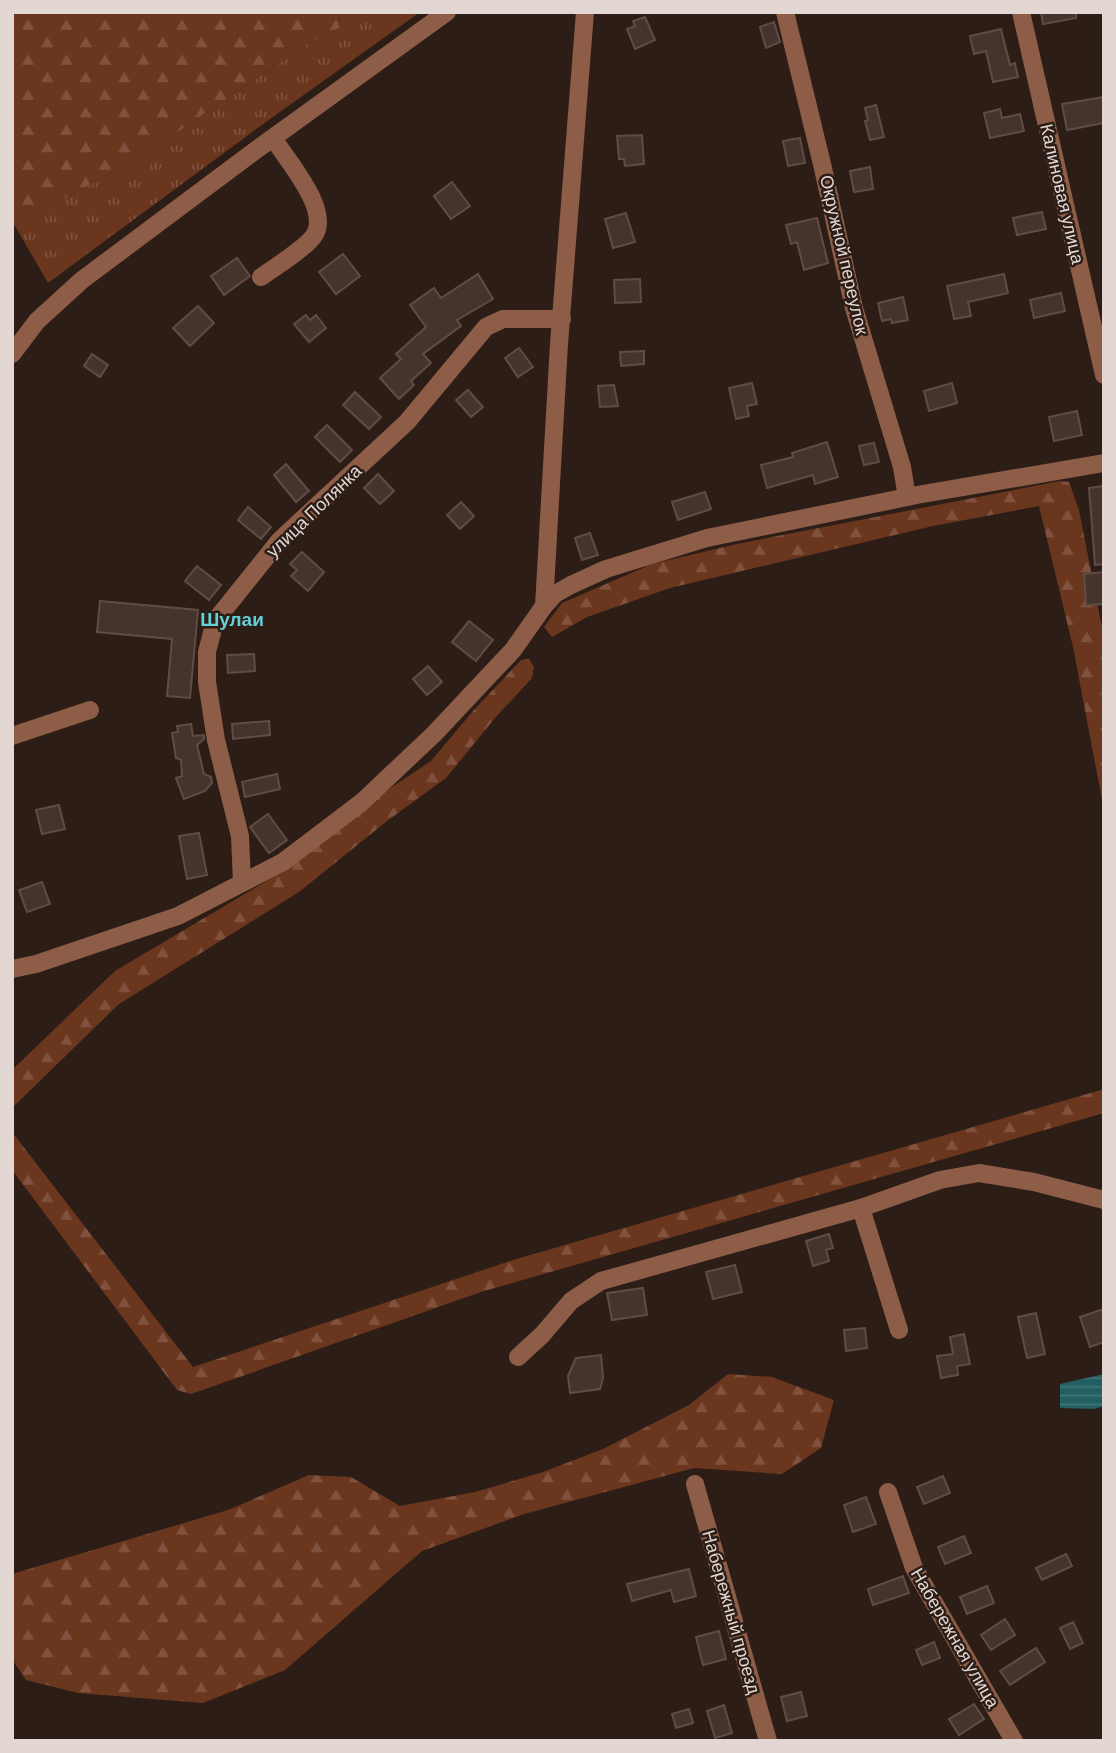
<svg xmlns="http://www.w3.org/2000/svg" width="1116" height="1753" font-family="Barlow,sans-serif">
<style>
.grass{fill:url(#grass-tufts)}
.forest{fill:url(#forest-firs)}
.water{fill:url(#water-rules)}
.building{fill:#45342d;stroke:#5f4d45;stroke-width:2}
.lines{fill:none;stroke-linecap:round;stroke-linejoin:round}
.minor{stroke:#8e5d47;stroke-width:18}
.labels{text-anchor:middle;stroke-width:5;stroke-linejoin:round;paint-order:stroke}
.street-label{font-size:18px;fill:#e2d7d3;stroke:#2c1d16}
.neighbourhood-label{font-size:19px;font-weight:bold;fill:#64d1d7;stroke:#2c1d16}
</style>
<defs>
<pattern id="grass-tufts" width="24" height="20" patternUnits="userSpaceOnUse" patternTransform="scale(1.75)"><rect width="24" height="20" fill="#6b361e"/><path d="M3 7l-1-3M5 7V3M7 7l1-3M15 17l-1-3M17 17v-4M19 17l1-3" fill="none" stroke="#80523e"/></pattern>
<pattern id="forest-firs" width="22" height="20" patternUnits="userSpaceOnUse" patternTransform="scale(1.75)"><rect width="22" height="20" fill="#6b361e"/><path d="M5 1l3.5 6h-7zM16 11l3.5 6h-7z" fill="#80523e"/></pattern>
<pattern id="water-rules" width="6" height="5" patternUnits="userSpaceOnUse" patternTransform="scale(1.75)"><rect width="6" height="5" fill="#235e61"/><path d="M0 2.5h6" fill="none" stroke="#437477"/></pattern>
</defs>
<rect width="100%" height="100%" fill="#2c1d16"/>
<polygon class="grass" points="340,12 420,12 263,124 48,283 15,226 147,153 302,47 339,28"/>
<g class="forest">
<polygon points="12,12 340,12 339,28 302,47 147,153 15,226 12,226"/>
<polygon points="1060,481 1069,482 1079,510 1104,638 1104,810 1073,647 1039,506 933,526 670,588 587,617 552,637 544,627 562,603 652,564 737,544"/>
<polygon points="529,659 534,667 532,678 495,718 446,778 387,821 299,892 119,1004 12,1108 12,1070 115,971 285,870 377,797 431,761 473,711 521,660"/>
<polygon points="1104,1089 1104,1113 481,1292 191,1394 177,1390 12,1170 12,1132 193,1367 513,1260"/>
<polygon points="728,1374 772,1377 834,1400 821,1448 782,1474 694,1468 524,1514 422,1551 285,1670 203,1703 78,1693 26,1680 12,1659 12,1574 228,1510 309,1475 351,1477 400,1506 475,1492 540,1473 603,1449 689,1405"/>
</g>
<polygon class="water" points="1104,1374 1104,1406 1094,1409 1060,1408 1060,1384"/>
<g class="building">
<polygon points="1041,12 1076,12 1076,18 1043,24"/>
<polygon points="645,17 655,40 635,49 627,29 635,26 633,21"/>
<polygon points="774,22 780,42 766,48 760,27"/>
<polygon points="1001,29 1010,65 1015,63 1018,77 993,82 986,51 974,54 970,36"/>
<polygon points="1104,97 1104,123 1067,130 1062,104"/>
<polygon points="876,105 884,137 870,140 865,121 868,120 865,108"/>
<polygon points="1000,109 1002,118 1020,114 1024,131 990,138 984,113"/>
<polygon points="642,135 644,164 625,166 624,159 619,159 617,136"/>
<polygon points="800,138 805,163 788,166 783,141"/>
<polygon points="870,167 873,189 854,192 850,171"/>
<polygon points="452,182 470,206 451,219 434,196"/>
<polygon points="1042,212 1046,229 1017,235 1013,218"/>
<polygon points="626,213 635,242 613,248 605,219"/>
<polygon points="817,218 828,263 804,270 797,242 791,244 786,225"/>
<polygon points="343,254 360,276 336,294 319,272"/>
<polygon points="237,258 250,276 224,295 211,276"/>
<polygon points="478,274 493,299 457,320 461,326 423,354 431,363 411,381 414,385 399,399 380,378 401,359 396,354 426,327 410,305 434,288 441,298"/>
<polygon points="1004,274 1008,293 968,302 971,316 954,319 947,286"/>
<polygon points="640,279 641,302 615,303 614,280"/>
<polygon points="1061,293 1065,311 1034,318 1030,300"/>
<polygon points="903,297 908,320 892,323 891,319 882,321 878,303"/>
<polygon points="198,306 214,323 190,346 173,328"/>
<polygon points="306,315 310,320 316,315 326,328 309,342 294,324"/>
<polygon points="519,348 533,367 518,377 505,358"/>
<polygon points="644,351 644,364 621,366 620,352"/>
<polygon points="92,354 108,365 100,377 84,366"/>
<polygon points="752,383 757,404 747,406 749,416 736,419 729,388"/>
<polygon points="952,383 957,403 929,411 924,391"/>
<polygon points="614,385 618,406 600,407 598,386"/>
<polygon points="468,390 483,407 471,417 456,400"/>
<polygon points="355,392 381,417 369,429 343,405"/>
<polygon points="1077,411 1082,435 1054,441 1049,417"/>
<polygon points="327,425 352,450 340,462 315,437"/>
<polygon points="827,442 838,477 815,484 813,475 767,488 761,465 793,457 792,453"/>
<polygon points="874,443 879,462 864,465 859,446"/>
<polygon points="286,464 309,491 296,502 274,475"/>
<polygon points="378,474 394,491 380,504 364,488"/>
<polygon points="1104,486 1104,564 1095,565 1089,488"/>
<polygon points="705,492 711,509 678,520 672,502"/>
<polygon points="461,502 474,516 460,529 447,515"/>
<polygon points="248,507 271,527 261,539 238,520"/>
<polygon points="590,533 598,555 582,560 575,538"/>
<polygon points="302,552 324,572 308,591 291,576 297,570 290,564"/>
<polygon points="197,566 221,585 209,600 185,581"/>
<polygon points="1104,572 1104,604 1086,605 1084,574"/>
<polygon points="100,601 198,610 190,698 167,696 172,639 97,632"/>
<polygon points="469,621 493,640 476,661 452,642"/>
<polygon points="254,654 255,671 228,673 227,655"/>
<polygon points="428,666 442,682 427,695 413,679"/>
<polygon points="269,721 270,735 233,739 232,724"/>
<polygon points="191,724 193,736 204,735 204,739 197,745 204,774 211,777 212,783 205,791 184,799 176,778 182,776 181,760 176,758 172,733 178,732 177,726"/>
<polygon points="277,774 280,789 245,797 242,782"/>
<polygon points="59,805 65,829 42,834 36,810"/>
<polygon points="268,814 287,840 269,853 250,827"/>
<polygon points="199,833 207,875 187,879 179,836"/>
<polygon points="42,882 50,904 27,912 19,890"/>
<polygon points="829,1234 833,1248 826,1250 829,1261 813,1266 806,1241"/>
<polygon points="735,1265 742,1292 713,1299 706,1272"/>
<polygon points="643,1288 647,1315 612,1320 607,1293"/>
<polygon points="1104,1309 1104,1342 1090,1347 1080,1317"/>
<polygon points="1036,1313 1045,1354 1027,1358 1018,1317"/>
<polygon points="865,1328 867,1348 846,1351 844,1330"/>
<polygon points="964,1334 970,1364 957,1366 958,1375 941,1378 937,1356 953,1354 950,1337"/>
<polygon points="601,1355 603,1378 600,1389 570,1393 568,1376 576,1358"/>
<polygon points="943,1476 950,1493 924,1504 917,1487"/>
<polygon points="866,1497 876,1524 853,1532 844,1505"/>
<polygon points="964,1536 971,1553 945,1564 938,1547"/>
<polygon points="1066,1554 1072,1566 1042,1580 1036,1568"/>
<polygon points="689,1569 696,1596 674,1602 671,1590 632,1601 627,1584"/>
<polygon points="903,1576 909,1593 873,1605 868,1589"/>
<polygon points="987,1586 994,1603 967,1614 960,1597"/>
<polygon points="1005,1619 1015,1635 991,1650 981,1635"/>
<polygon points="1073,1622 1083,1643 1070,1649 1060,1628"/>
<polygon points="719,1631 726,1659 703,1665 696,1637"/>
<polygon points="934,1642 940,1658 922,1665 916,1650"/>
<polygon points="1036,1648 1045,1662 1010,1685 1000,1671"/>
<polygon points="801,1692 807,1716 787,1721 781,1697"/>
<polygon points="974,1704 984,1719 959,1735 949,1719"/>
<polygon points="724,1705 732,1733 715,1738 707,1711"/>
<polygon points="689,1709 693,1723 676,1728 672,1714"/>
</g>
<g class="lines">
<g class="minor">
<polyline points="785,12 822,164 854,308 902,467 907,497"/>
<polyline points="1021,12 1104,375"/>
<path d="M261,277C275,267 303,250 313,237C333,212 287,160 273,138"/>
<polyline points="12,354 37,321 82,280 256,150 447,12"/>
<polyline points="544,606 559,344 585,12"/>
<polyline points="12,736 90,710"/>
<polyline points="242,882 240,836 216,740 207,682 207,652 215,621 280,540 407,422 486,327 503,319 562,319"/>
<polyline points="12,969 36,964 178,916 283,862 362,802 434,734 513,650 544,606 555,594 571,585 606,569 707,538 917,495 1104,463"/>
<polyline points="861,1208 899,1330"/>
<polyline points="518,1357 542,1335 571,1301 601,1281 861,1208 940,1180 979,1173 1034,1182 1104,1200"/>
<polyline points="695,1484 768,1741"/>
<polyline points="888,1492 914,1568 1014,1741"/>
</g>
</g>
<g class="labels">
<g class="street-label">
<text transform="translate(1062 194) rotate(77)" y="6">Калиновая улица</text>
<text transform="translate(844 255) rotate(77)" y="6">Окружной переулок</text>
<text transform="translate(314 511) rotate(-44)" y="6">улица Полянка</text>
<text transform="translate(731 1612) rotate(74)" y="6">Набережный проезд</text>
<text transform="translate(955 1638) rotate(60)" y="6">Набережная улица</text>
</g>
<g class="neighbourhood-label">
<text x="232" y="626">Шулаи</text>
</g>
</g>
<rect width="1116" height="1753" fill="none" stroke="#e2d7d3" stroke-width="28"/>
</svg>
